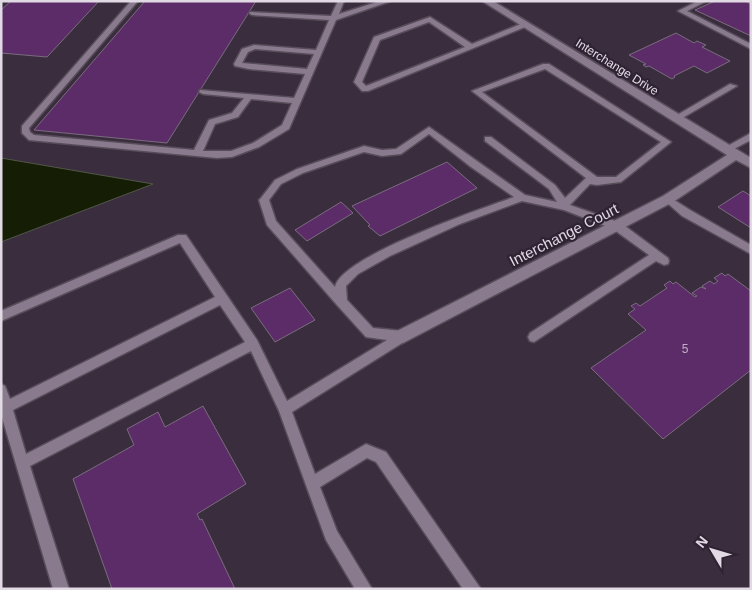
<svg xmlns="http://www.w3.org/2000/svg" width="752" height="590" font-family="Helvetica,sans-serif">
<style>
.water{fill:#151e05;stroke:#525648}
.building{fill:#5c2c69;stroke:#7a6c7e}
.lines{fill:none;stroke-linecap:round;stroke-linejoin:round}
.lane-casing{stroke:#574c59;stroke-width:3}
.street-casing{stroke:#574c59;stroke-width:3}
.lane{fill:#897b8d;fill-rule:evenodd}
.street{fill:#897b8d;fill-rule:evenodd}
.labels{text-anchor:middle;stroke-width:4.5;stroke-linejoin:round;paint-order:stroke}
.far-street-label{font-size:12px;fill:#e1d9e3;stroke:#2f2333}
.number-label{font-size:12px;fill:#c0aec4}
.street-label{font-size:15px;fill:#e1d9e3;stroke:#2f2333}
</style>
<rect width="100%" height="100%" fill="#3a2d3d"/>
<polygon class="water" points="1,158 153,184 1,242"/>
<g class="building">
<polygon points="11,1 99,1 47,57 1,53 1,10"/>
<polygon points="145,1 256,1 167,143 34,130"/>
<polygon points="715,1 745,1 751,4 751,36 695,10"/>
<polygon points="676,33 694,43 697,41 706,45 702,47 730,61 707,73 694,66 674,76 675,77 672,79 649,66 646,67 643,65 646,64 629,55"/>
<polygon points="447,162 477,188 380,236 368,226 370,225 352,206"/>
<polygon points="743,191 751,196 751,228 718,207"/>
<polygon points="341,202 353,213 307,241 295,230"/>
<polygon points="722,273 725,276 728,274 751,291 751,370 663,439 591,368 646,330 628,314 635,309 631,306 636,303 640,306 667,288 664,285 670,281 673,284 676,282 695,297 697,296 692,293 701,287 706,289 702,286 710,281 714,284 718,281 714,278"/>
<polygon points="290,288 315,320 275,342 251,308"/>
<polygon points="203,406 246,484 197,514 200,520 202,519 235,589 112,589 73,479 134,445 127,429 158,412 165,427"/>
</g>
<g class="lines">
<defs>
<g id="lane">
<path d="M131,1H138L29,128L30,132L34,135L194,150L209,120L232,113L244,98L203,94L199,92L200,90L294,98L305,74L249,69L235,66L234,64L242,49L254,45L316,50L329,20L252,15L249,13L250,12L331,16L338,1H344L339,14L380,1H391L336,20L289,129L259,147L232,157L217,158L29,140L22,133V126ZM255,49L314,54L307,69L242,63L248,52ZM251,99L292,103L282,125L253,143L231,151H203L215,124L238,117Z"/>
<polygon points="698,1 707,1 687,11 751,44 751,49 678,11"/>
<path d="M430,17L472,44L523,23L530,25L368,91H362L354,82L374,37ZM429,22L465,47L366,86L362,82L380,40Z"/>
<path d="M543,64H549L671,142L621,182L597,185L590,184L570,205L621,223L668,258L669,261L668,264L664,265L656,261L534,342L530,341L528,337L530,333L649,255L613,229L564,210L522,201L460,224L390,256L358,274L346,286L347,300L373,328L403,331L407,332L409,336L407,340L292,412L315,474L366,444L386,452L481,589H463L376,462L367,458L320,487L337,531L372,589H355L326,540L279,411L251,351L30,466L69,589H53L1,414V384L5,386L10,399L215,297L180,243L1,321V311L178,235H186L257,340L287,401L387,340L366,337L337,305L267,225L259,200L261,198L275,180L297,169L364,146L382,150L396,149L429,127L525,195L557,202L549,189L485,141V137H491L555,185L565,198L586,178L472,91ZM545,69L661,142L616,177H597L482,92ZM429,134L471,167L514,197C483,208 341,256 335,287L276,221L269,200L281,184L303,173L364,152L382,156L401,154ZM220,305L245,342L26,454L13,410Z"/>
<polygon points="730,84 737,86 679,120 676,121 672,118"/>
<polygon points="751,133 751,140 730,151 724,151 722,149"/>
<polygon points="668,196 690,210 751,245 751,254 682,216 665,201 663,199"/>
</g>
<polygon id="street" points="482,1 493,1 751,158 751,168 736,160 673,202 403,343 397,341 395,336 397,331 663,196 727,155"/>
</defs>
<use href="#lane" class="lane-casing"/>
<use href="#street" class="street-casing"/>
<use href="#lane" class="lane"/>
<use href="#street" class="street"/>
</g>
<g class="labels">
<g class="far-street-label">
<text transform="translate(617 67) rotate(32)" y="4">Interchange Drive</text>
</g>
<g class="number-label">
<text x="685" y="353">5</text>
</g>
<g class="street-label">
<text transform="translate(564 235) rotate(-27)" y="5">Interchange Court</text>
</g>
</g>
<rect width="752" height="590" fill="none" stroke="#e1d9e3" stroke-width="5"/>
<g transform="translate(712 550) rotate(308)" stroke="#2f2333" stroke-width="4" paint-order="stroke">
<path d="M0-4L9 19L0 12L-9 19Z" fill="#e1d9e3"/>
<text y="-8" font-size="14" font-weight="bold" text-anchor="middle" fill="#e1d9e3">N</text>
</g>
</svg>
